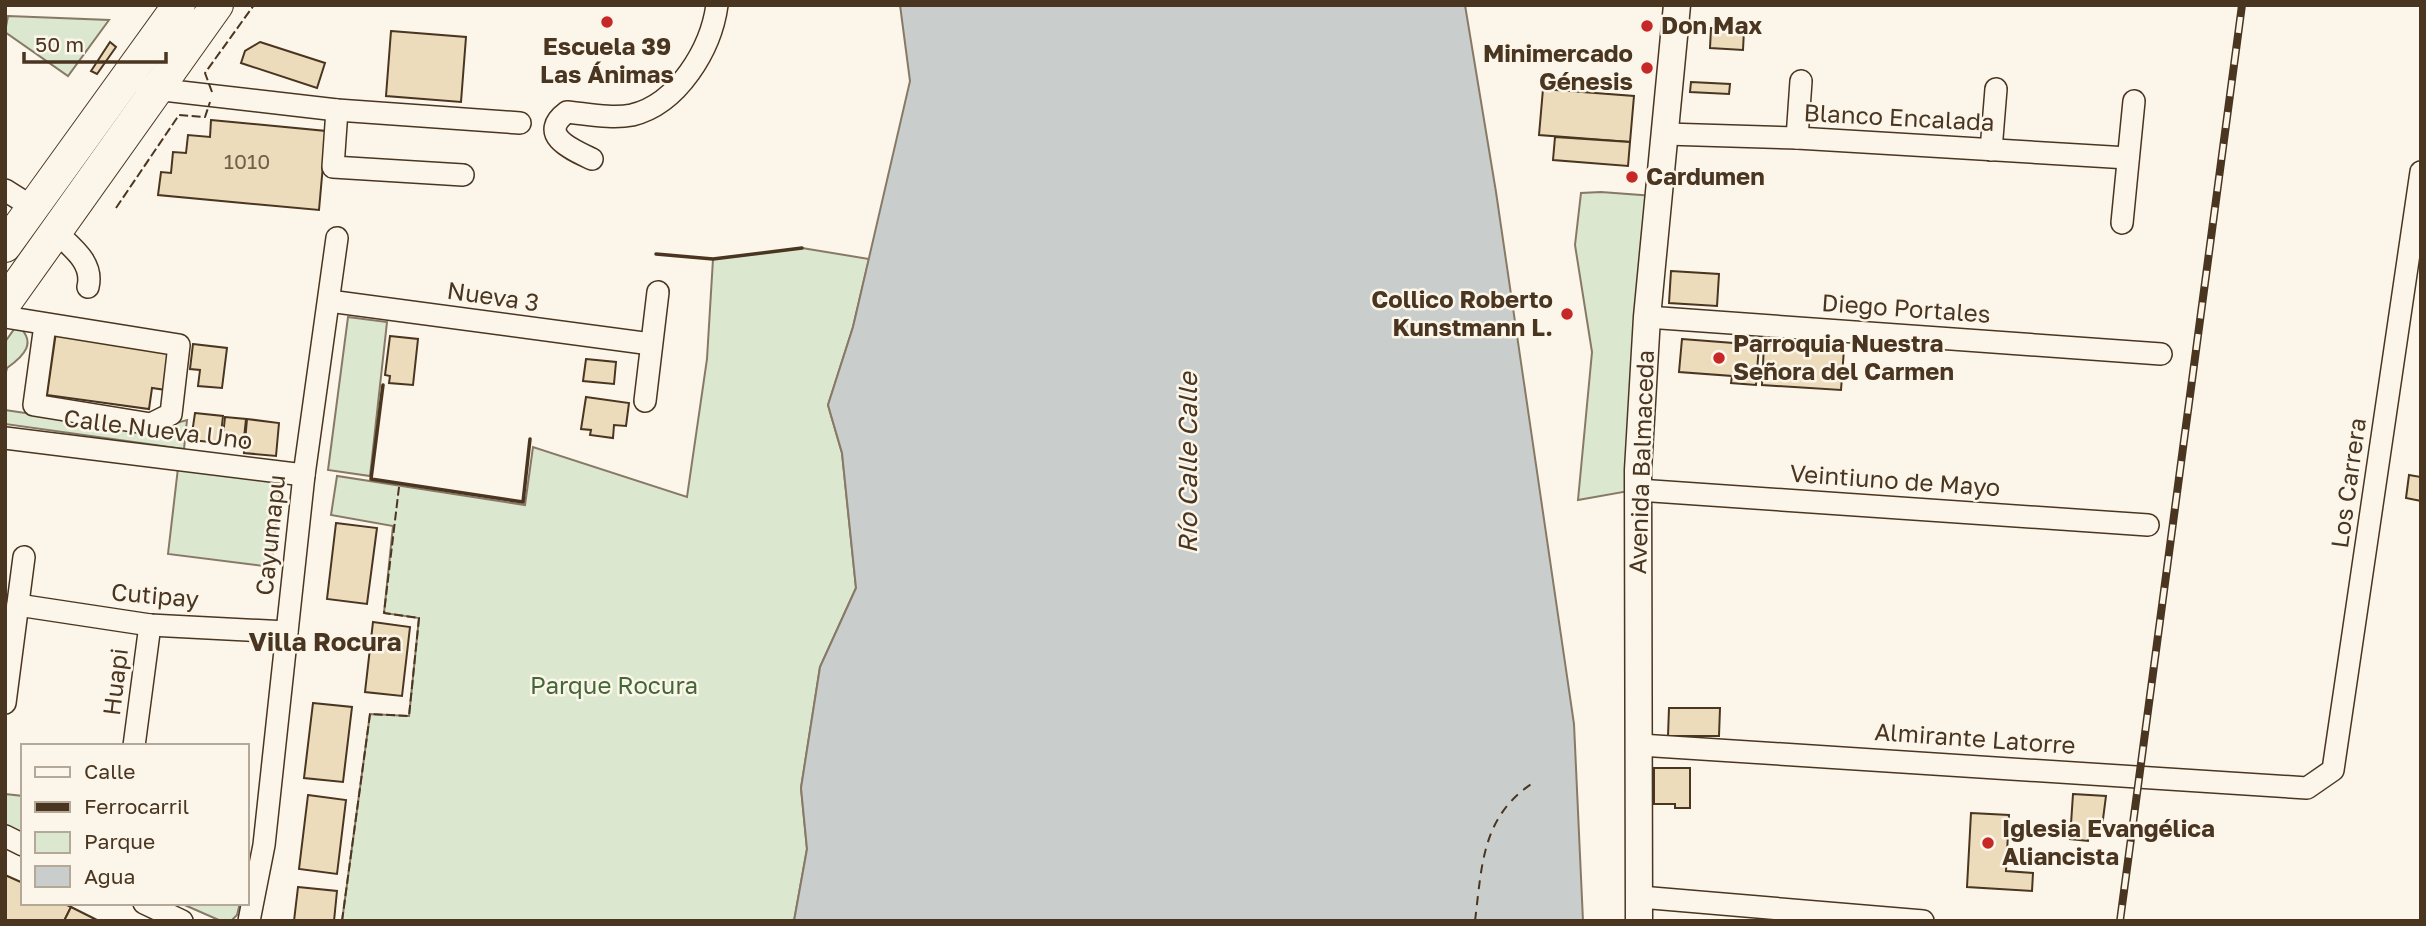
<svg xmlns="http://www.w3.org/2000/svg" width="2426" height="926" font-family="'Golos Text',sans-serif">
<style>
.green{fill:#dce7d0;stroke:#887966;stroke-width:2}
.water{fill:#c9cecd;stroke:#887966;stroke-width:2}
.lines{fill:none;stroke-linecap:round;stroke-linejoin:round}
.ferry{stroke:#4a3520;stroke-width:2;stroke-dasharray:9 7;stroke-linecap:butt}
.building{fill:#ecdcbc;stroke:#4a3520;stroke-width:2}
.minor-casing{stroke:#4a3520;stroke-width:24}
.major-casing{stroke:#4a3520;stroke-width:29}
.highway-casing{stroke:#4a3520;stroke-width:34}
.minor{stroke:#fbf6e9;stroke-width:21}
.major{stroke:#fbf6e9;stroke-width:26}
.highway{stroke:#fbf6e9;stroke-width:32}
.rail-casing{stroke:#4a3520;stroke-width:8}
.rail{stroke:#fbf6e9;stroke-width:5;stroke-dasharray:16;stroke-linecap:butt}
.fence{stroke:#4a3520;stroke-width:2;stroke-dasharray:9 3.5;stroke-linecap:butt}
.wall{stroke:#4a3520;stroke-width:3.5}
.poi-dot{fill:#c62828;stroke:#fbf6e9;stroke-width:2.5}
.labels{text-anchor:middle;stroke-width:5;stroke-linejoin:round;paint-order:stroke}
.number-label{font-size:21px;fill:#725f47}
.poi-label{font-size:24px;font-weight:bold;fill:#4a3520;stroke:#fbf6e9;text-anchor:start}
.street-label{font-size:24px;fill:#4a3520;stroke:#fbf6e9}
.park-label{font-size:24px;fill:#436837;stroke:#fbf6e9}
.water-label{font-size:26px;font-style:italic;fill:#4a3520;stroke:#fbf6e9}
.neighbourhood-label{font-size:26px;font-weight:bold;fill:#4a3520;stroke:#fbf6e9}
</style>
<rect width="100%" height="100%" fill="#fbf6e9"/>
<g class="green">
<polygon points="8,16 109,20 68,76 5,32"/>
<polygon points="1601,192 1654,196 1629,491 1578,500 1592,352 1575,245 1581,193"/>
<polygon points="802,248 869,259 853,327 828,405 842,453 856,588 820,667 801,788 807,849 794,921 342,921 370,714 409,716 419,618 384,613 393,526 331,515 337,476 525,505 533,447 687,497 707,359 713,259"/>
<polygon points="348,317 387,322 370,476 328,470"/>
<path d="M17,325C38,342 24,356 7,368L5,376V342Z"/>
<polygon points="5,410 147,431 187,420 184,449 5,424"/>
<polygon points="178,468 281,482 271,567 168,554"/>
<polygon points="5,794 23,796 23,837 5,828"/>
<polygon points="180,903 240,903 237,915 231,921 221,921"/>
</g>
<polygon class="water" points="900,5 1465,5 1496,192 1574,724 1583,921 794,921 807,849 801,788 820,667 856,588 842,453 828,405 853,327 910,81"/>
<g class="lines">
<path class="ferry" d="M1475,921C1482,865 1482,816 1533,783"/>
</g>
<g class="building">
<polygon points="1711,28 1744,30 1743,50 1710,48"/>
<polygon points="391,31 466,37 461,102 386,96"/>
<polygon points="110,42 116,47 97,74 91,71"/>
<polygon points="260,42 325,63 317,88 241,63 245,51"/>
<polygon points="1691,82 1730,84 1729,94 1690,92"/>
<polygon points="1543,89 1634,96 1630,142 1539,135"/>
<polygon points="211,120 326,131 319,210 158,195 161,172 171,173 173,152 186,153 188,135 210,137"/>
<polygon points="1555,137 1630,142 1628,166 1553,160"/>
<polygon points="1671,271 1719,274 1717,306 1669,303"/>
<polygon points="56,332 172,348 166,390 152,388 149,409 47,395"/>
<polygon points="390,336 418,339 413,385 389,383 390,376 385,375"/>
<polygon points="1682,339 1759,345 1756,385 1731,383 1732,376 1679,372"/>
<polygon points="193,344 227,348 222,388 198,386 200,370 190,369"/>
<polygon points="1764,344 1844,349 1841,390 1762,385"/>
<polygon points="586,359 616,362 614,384 583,381"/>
<polygon points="586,397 629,403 626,426 614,425 613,438 590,435 591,430 581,429"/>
<polygon points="195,413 223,416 220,443 191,440"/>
<polygon points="225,417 246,419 244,438 223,436"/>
<polygon points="247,419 279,423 276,456 244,453"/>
<polygon points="2409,475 2421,477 2421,501 2406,498"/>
<polygon points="336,523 377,528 367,604 327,599"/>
<polygon points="373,622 410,627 402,696 365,692"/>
<polygon points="313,703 352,707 343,782 304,778"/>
<polygon points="1669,708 1720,708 1719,736 1668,736"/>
<polygon points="1654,768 1690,768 1690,808 1675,808 1675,804 1654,804"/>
<polygon points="2073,794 2106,796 2102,827 2090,826 2088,841 2070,839"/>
<polygon points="308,795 346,800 337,874 299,869"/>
<polygon points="1971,813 2009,815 2006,871 2033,873 2032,891 1967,887"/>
<polygon points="5,875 23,883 23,903 63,903 71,907 64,921 5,921"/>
<polygon points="298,887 337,891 334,921 294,921"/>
<polygon points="71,907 99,921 64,921"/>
</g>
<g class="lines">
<defs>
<g id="minor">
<polyline points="146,88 337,110 520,123"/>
<polyline points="337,110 333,167 463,175"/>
<polyline points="1666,134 1797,138 2128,158"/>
<polyline points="1797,138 1801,81"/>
<polyline points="1991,150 1996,89"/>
<path d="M592,159C573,150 536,135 567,112C588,114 612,119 632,115C678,104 711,49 717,5"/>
<polyline points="5,190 32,207"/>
<polyline points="2122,223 2134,101"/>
<path d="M55,231C71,247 94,262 88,287"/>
<polyline points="329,301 651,344"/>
<polyline points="5,317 179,345 171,414 151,424 34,405 45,325"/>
<polyline points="1647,317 2161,354"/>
<polyline points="645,401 658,292"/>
<polyline points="5,438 304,475"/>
<polyline points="1638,490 2148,525"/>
<polyline points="18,605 150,625 287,632"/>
<polyline points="5,703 24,557"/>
<polyline points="1640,745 2307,788 2333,770 2421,172"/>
<polyline points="134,746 150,625"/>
<polyline points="5,836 23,845"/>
<polyline points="1640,897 1923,921"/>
<polyline points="144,903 182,921"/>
<polyline points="249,921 264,845 304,475 337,238"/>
</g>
<polyline id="major" points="1639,921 1638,470 1647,317 1677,5"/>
<g id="highway">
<polyline points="5,246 179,5"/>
<polyline points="5,303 217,5"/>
</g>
</defs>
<use href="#minor" class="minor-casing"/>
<use href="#major" class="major-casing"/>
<use href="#highway" class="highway-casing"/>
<use href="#minor" class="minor"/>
<use href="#major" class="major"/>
<use href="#highway" class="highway"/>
<defs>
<polyline id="rail" points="2120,921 2242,5"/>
</defs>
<use href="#rail" class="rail-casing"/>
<use href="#rail" class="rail"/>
<g class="fence">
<polyline points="212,92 205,73 254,5"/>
<polyline points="116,208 179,115 205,117 210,102"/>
<polyline points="342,921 370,714 409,716 419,618 384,613 399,487"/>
</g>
<g class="wall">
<polyline points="656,254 713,259 802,248"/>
<polyline points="383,385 371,479 523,502 530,439"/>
</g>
</g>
<g class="poi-dot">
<circle cx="607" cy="22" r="7"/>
<circle cx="1647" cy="26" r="7"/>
<circle cx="1647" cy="68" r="7"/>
<circle cx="1632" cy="177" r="7"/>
<circle cx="1567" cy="314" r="7"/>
<circle cx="1719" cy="358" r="7"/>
<circle cx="1988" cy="843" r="7"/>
</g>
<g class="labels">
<g class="number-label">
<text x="247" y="169">1010</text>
</g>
<g class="poi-label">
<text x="1661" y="34">Don Max</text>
<text x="607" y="55" text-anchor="middle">Escuela 39<tspan x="607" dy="28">Las Ánimas</tspan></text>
<text x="1633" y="62" text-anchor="end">Minimercado<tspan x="1633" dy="28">Génesis</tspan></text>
<text x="1646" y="185">Cardumen</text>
<text x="1553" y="308" text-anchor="end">Collico Roberto<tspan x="1553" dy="28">Kunstmann L.</tspan></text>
<text x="1733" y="352">Parroquia Nuestra<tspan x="1733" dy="28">Señora del Carmen</tspan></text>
<text x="2002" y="837">Iglesia Evangélica<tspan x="2002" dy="28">Aliancista</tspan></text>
</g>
<g class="street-label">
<text transform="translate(1899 118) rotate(3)" y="8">Blanco Encalada</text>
<text transform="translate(493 297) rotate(8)" y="8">Nueva 3</text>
<text transform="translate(1906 309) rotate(4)" y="8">Diego Portales</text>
<text transform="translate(158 430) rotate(7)" y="8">Calle Nueva Uno</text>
<text transform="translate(1642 462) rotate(-88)" y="8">Avenida Balmaceda</text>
<text transform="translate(1895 481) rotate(4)" y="8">Veintiuno de Mayo</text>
<text transform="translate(2349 483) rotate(-82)" y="8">Los Carrera</text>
<text transform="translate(271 535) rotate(-84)" y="8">Cayumapu</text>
<text transform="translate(155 596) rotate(5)" y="8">Cutipay</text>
<text transform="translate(116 682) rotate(-83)" y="8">Huapi</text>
<text transform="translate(1975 739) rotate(4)" y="8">Almirante Latorre</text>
</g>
<g class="park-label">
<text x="614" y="694">Parque Rocura</text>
</g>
<g class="water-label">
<text transform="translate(1188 463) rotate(-90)" y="9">Río Calle Calle</text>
</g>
<g class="neighbourhood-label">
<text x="325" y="651">Villa Rocura</text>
</g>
</g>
<rect width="2426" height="926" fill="none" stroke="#4a3520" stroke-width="14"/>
<rect x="21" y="744" width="228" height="161" fill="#fbf6e9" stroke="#b4a999" stroke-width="2"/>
<rect x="35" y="767" width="35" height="10" fill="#fbf6e9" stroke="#b4a999" stroke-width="2"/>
<text x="84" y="779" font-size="21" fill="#4a3520">Calle</text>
<rect x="35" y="802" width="35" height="10" fill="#4a3520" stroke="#b4a999" stroke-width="2"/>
<text x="84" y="814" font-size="21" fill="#4a3520">Ferrocarril</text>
<rect x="35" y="832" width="35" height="21" fill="#dce7d0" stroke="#b4a999" stroke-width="2"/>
<text x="84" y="849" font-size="21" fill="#4a3520">Parque</text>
<rect x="35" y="866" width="35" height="21" fill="#c9cecd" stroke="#b4a999" stroke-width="2"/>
<text x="84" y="884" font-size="21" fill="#4a3520">Agua</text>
<path d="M24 52v10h142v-10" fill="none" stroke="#4a3520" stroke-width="3.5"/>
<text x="35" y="52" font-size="21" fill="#4a3520" stroke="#fbf6e9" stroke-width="5" paint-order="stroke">50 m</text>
</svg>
